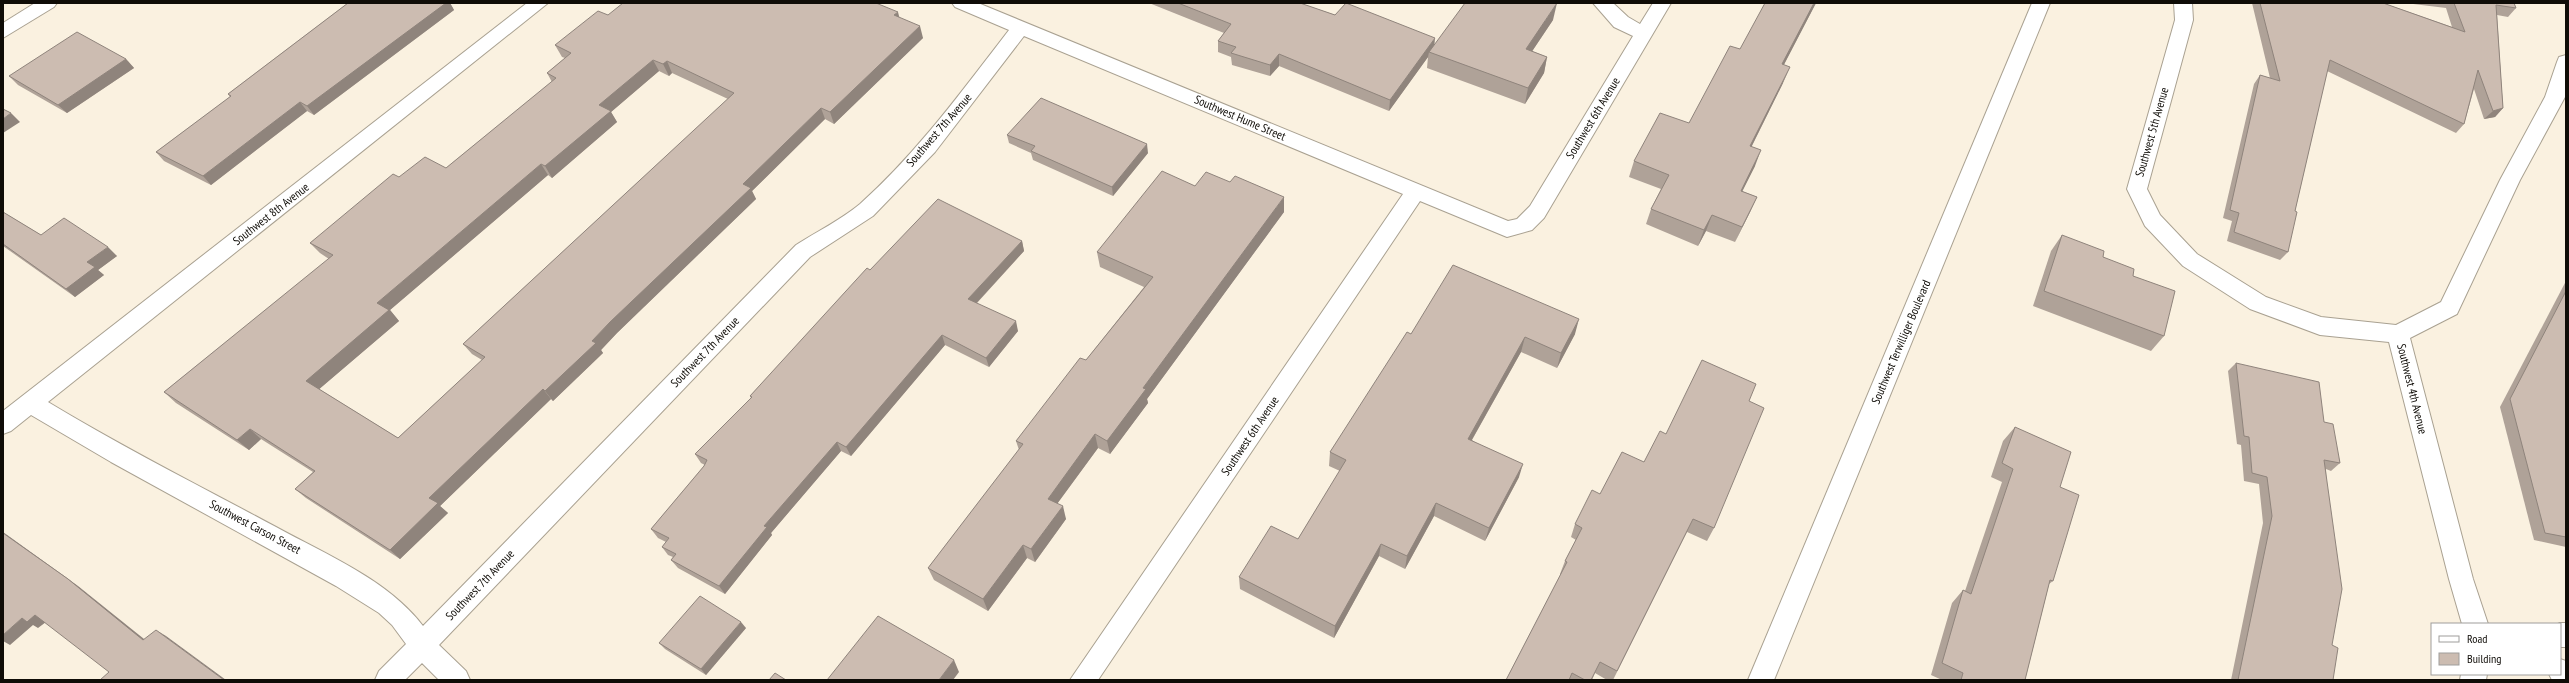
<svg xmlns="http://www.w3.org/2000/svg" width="2569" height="683" font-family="'PT Sans Narrow',sans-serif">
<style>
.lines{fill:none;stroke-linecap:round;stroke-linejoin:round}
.minor-casing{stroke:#a9a191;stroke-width:2}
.major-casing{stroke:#a9a191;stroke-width:2}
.minor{fill:#fff;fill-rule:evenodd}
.major{fill:#fff;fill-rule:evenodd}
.wall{fill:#afa298;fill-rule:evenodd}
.shaded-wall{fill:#8f847c}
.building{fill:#ccbcb1;stroke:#8f847c;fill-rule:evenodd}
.labels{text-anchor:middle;stroke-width:3;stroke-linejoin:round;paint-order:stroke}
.street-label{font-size:12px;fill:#0f0c07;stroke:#fff}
</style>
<rect width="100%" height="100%" fill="#faf1e0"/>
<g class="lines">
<defs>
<g id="minor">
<polygon points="35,3 57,3 54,7 3,38 3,23"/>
<path d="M527,3H548L48,402C122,447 200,486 276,527C327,555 388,580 423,626L796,245C816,232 841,220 860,204C917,153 962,91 1009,30L955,7L952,3H978L1508,221L1517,219L1530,206L1633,36L1614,27L1593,3H1613L1628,17L1640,24L1653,3H1671L1544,218L1532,230L1507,237L1420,201L1098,680H1070L1403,194L1024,36L935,152L873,216L810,257L439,645L466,671L470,680H439L422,663L405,680H375L379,671L406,644L392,625L379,613L336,586L111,462L31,415L11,431L3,434V411Z"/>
<polygon points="2174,3 2192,3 2193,20 2147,189 2160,215 2197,254 2266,297 2321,317 2396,325 2441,302 2500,180 2545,97 2557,62 2559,57 2566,55 2565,97 2520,180 2457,314 2410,338 2473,579 2488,624 2462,624 2449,579 2389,342 2320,335 2250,309 2183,266 2145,226 2127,189 2175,20"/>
<polygon points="2560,623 2566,623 2566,647 2560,647 2560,624 2558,624"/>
<polygon points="2560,659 2566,661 2566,680 2552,680 2549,674 2560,674"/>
<polygon points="2461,674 2487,674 2486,680 2460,680"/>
</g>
<polygon id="major" points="2032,3 2050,3 1774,680 1748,680"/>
</defs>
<use href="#minor" class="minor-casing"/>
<use href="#major" class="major-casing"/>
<use href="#minor" class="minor"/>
<use href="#major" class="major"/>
</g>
<g class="wall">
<polygon points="348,3 450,3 454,10 314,115 307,111 211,185 164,161 156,152 230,97 228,94"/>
<polygon points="1149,3 1300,3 1335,15 1434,45 1553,20 1532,51 1547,57 1544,73 1525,104 1427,68 1428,57 1389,111 1279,66 1270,76 1232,65 1231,57 1218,52 1218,41 1224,33"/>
<polygon points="1816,3 1784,64 1783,83 1751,147 1755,166 1742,191 1757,197 1750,212 1735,242 1706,231 1698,246 1646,224 1651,209 1661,189 1629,177 1634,161 1689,123 1740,49"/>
<polygon points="2252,3 2383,3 2452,27 2446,8 2405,3 2514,3 2516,8 2508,17 2497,15 2503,108 2495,117 2484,119 2474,89 2464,124 2456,133 2327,71 2295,211 2288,252 2280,260 2227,241 2232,221 2223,218 2254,84 2260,75 2270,78"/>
<path d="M608,15L900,18L923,38L834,124L825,119L752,191L756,199L617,333L601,350L603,353L553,401L551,399L440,506L448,513L400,559L306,498L295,489L313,472L261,439L249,450L176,403L164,392L329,259L320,253L310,243L399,177L446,168L552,82L547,73L565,58L562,57L555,45ZM659,71L669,76L672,73L728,99L463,344L472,354L482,360L398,438L319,389L399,321L390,310L548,175L552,178L617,122L611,112Z"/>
<polygon points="126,59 134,68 67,113 18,85 9,76"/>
<polygon points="1007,135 1148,153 1113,196 1033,160 1031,153 1009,143"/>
<polygon points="1195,186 1284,212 1147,399 1148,403 1110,454 1098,448 1057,504 1066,519 1035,562 1027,558 988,611 934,580 928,568 1019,450 1016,441 1086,360 1144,287 1100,267 1097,252"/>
<polygon points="3,212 41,235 117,256 98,270 104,275 75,297 3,246"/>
<polygon points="2062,235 2103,257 2133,276 2164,336 2151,351 2033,306 2051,251"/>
<polygon points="1022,241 1024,251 977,303 1018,331 989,367 945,345 851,456 841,451 771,533 772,535 725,594 678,568 671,560 673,557 668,555 662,547 666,542 658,538 651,529 705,465 701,463 695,454 751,398 750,396 870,270"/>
<polygon points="2566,281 2566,547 2534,540 2500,407"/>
<polygon points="1411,334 1575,334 1557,368 1521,352 1472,440 1519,477 1485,541 1434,516 1405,569 1379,556 1334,638 1240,589 1239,577 1298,539 1340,471 1329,466 1330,452"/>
<polygon points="2236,363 2324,422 2340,463 2331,471 2326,469 2333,680 2231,680 2263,523 2259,484 2244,481 2241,445 2237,444 2228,371"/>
<polygon points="1749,401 1714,528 1707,541 1687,532 1613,680 1607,680 1595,673 1592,680 1506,680 1561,574 1560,574 1565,561 1576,540 1571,537 1575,524 1600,494 1644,462 1666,434"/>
<polygon points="2015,427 2060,487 2053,581 2049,584 2025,680 1942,680 1931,675 1952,603 1963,590 1965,591 2002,482 1991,477 2003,441"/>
<polygon points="746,628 706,675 665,649 659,643"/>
</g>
<g class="shaded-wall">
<polygon points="443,3 450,3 454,10 314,115 307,106"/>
<polygon points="1557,3 1553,20 1523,65 1526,49"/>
<polygon points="1814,3 1816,3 1776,80 1782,64"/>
<polygon points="898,12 901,24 894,15"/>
<polygon points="920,26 923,38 834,124 830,112"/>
<polygon points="1435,38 1434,50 1429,52 1428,57 1389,111 1390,100"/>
<polygon points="1279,54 1279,66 1270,76 1270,65"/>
<polygon points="1547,57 1544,73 1525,104 1528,88"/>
<polygon points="126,59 134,68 67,113 58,105"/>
<polygon points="653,60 659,71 611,112 617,122 552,178 545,166 599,105"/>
<polygon points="667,61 672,73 669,76 663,64"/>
<polygon points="1790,67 1783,83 1744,162 1750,146"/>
<polygon points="300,102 307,111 211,185 203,176"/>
<polygon points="821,108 825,119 752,191 756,199 617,333 601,350 603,353 553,401 545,391 592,341 743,184"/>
<polygon points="2503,108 2495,117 2484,119 2493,111"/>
<polygon points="11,113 20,122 3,133 3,119"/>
<polygon points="1147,144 1148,153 1113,196 1112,187"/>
<polygon points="1761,150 1755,166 1735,206 1741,191"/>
<polygon points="541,164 548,175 390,310 399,321 317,391 306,381 377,303"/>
<polygon points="1284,197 1284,212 1147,399 1148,403 1110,454 1107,441 1143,388"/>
<polygon points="1757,197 1750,212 1735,242 1742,227"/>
<polygon points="1712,215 1706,231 1698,246 1704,230"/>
<polygon points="1022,241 1024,251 971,309 968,299"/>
<polygon points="108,247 117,256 98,270 104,275 75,297 66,289 87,262"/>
<polygon points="1579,319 1575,334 1557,368 1561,353"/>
<polygon points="1016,321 1018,331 989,367 986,358"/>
<polygon points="942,335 945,345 851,456 846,447"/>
<polygon points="1525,337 1521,352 1465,452 1468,439"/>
<polygon points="543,389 551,399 440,506 448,513 400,559 390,550 429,498"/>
<polygon points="250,429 261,439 249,450 237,440"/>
<polygon points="1095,434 1098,448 1051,512 1048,499"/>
<polygon points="837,442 841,451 771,533 772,535 725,594 719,586 764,526"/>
<polygon points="1523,464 1519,477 1485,541 1489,528"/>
<polygon points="1436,503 1434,516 1405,569 1407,556"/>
<polygon points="1063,506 1066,519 1035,562 1031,549"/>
<polygon points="3,532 78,586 154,647 143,640 3,533"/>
<polygon points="1381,544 1379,556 1334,638 1335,626"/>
<polygon points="1023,545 1027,558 988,611 983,599"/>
<polygon points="35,615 46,622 38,628 33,625 10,645 3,641 3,635 22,618"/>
<polygon points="741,622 746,628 706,675 701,669"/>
<polygon points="156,630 166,636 226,680 224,680"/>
<polygon points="954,660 959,672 953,680 939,680"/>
</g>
<g class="building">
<polygon points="348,3 446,3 307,106 300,102 203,176 156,152 231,96 228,94"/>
<path d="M623,3H876L898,12L894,15L920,26L830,112L821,108L743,184L751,188L610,322L592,341L596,343L545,391L543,389L429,498L438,503L390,550L295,489L315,471L250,429L237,440L164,392L333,255L310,243L393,174L399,177L425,157L446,168L556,78L547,73L571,53L555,45L598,11L608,15ZM653,60L663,64L667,61L734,93L463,344L485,357L398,438L306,381L389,310L377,303L541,164L545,166L611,111L599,105Z"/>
<polygon points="1178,3 1300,3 1335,15 1346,3 1435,38 1390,100 1279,54 1270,65 1231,53 1236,47 1218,41 1231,24"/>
<polygon points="1465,3 1557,3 1526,49 1547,57 1528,88 1429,52"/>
<polygon points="1765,3 1814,3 1782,64 1790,67 1750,146 1761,150 1741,191 1757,197 1742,227 1712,215 1704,230 1651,209 1669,175 1634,161 1660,113 1689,123 1730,46 1740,49"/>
<polygon points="2260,3 2383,3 2465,32 2454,3 2514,3 2516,8 2496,5 2503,108 2493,111 2478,70 2464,124 2330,60 2295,211 2297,212 2288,252 2234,232 2239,213 2230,210 2260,75 2280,81"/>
<polygon points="77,32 126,59 58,105 9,76"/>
<polygon points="1041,98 1147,144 1112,187 1031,151 1035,146 1007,135"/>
<polygon points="3,109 11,113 3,119"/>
<polygon points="1162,171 1195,186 1206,172 1230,182 1235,176 1284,197 1143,388 1146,389 1107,441 1095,434 1048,499 1063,506 1031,549 1023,545 983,599 928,568 1023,444 1016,441 1080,358 1086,360 1153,277 1097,252"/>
<polygon points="938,199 1022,241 968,299 1016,321 986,358 942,335 846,447 837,442 764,526 767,527 719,586 671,560 676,554 662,547 669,538 651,529 704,466 707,460 695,454 752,397 750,396 867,268 870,270"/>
<polygon points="3,212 41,235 64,218 108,247 87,262 95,267 66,289 3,244"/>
<polygon points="2062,235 2104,251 2103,257 2134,269 2133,276 2175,291 2164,336 2044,291"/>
<polygon points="1453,265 1579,319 1561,353 1525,337 1468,439 1523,464 1489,528 1436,503 1407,556 1381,544 1335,626 1239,577 1271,526 1298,539 1346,460 1330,452 1407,332 1411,334"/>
<polygon points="2566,291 2566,537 2545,533 2510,399"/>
<polygon points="1702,360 1756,384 1749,401 1764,408 1714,528 1693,519 1617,671 1600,662 1591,680 1585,680 1572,673 1569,680 1506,680 1567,562 1565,561 1582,528 1575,524 1592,490 1600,494 1622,452 1644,462 1660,431 1666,434"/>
<polygon points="2236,363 2319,382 2324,422 2333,424 2340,463 2324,460 2342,589 2332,645 2338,648 2333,680 2238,680 2272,516 2267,477 2252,473 2249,437 2244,436"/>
<polygon points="2015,427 2071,452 2060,487 2079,495 2053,581 2050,580 2025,680 1961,680 1963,673 1942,663 1963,590 1971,594 2013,469 2002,463"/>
<polygon points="3,533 68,579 143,640 156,630 224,680 100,680 109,672 35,615 27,622 22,618 3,635"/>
<polygon points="700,596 741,622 701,669 659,643"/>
<polygon points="878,616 954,660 939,680 827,680"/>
<polygon points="775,673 786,680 769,680"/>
</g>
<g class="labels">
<g class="street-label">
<text transform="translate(1240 118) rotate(23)" y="4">Southwest Hume Street</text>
<text transform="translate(1593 118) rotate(-59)" y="4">Southwest 6th Avenue</text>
<text transform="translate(939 130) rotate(-49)" y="4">Southwest 7th Avenue</text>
<text transform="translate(2152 132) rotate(-74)" y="4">Southwest 5th Avenue</text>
<text transform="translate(271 214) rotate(-38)" y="4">Southwest 8th Avenue</text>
<text transform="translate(1901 342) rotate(-67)" y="4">Southwest Terwilliger Boulevard</text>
<text transform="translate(705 352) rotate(-46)" y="4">Southwest 7th Avenue</text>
<text transform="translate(2412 389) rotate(76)" y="4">Southwest 4th Avenue</text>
<text transform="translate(1250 436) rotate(-56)" y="4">Southwest 6th Avenue</text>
<text transform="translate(255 527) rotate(28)" y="4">Southwest Carson Street</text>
<text transform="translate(480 585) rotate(-46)" y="4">Southwest 7th Avenue</text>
</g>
</g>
<rect width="2569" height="683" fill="none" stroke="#0f0c07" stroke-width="8"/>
<rect x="2431" y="623" width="130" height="52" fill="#ffffff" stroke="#9f9e9c"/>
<rect x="2439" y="636" width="20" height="6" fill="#ffffff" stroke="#9f9e9c"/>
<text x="2467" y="643" font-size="12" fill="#0f0c07">Road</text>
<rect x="2439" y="653" width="20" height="12" fill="#ccbcb1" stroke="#9f9e9c"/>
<text x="2467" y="663" font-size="12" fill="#0f0c07">Building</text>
</svg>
